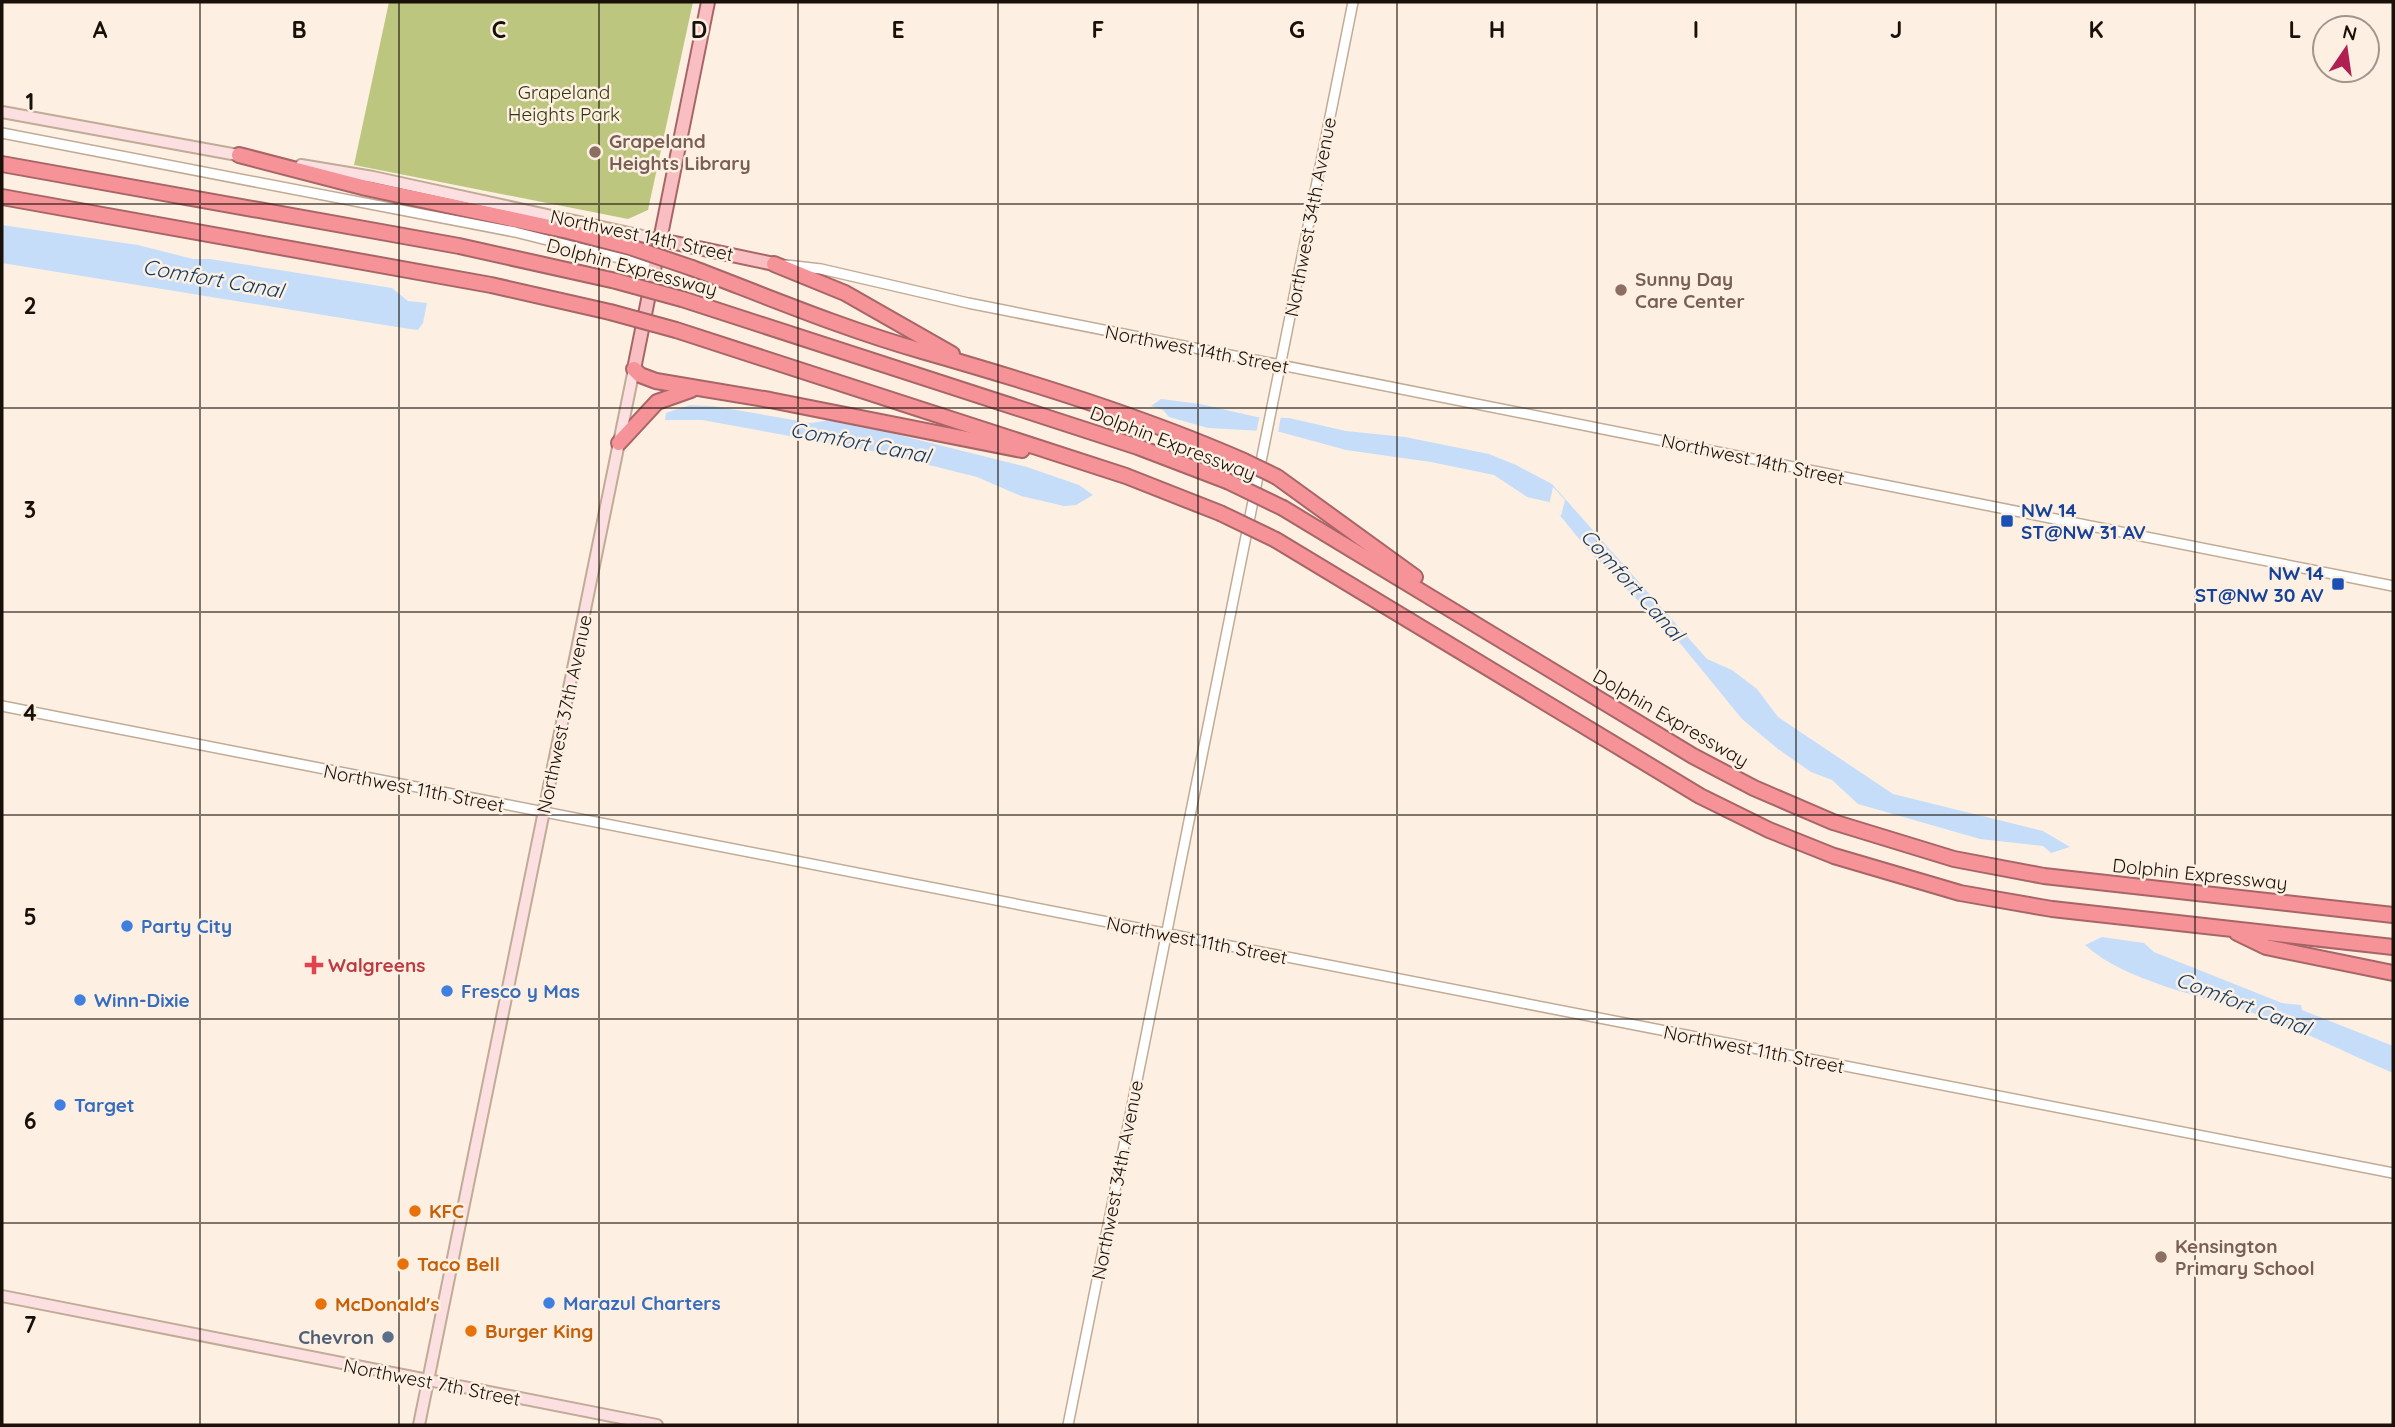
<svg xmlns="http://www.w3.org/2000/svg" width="2395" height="1427" font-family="Quicksand,sans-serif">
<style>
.green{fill:#bdc67e}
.water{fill:#c5ddf9}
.pier{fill:#fdf0e2}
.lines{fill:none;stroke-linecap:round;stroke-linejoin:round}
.tertiary-casing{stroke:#c1ab96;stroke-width:12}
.secondary-casing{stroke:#c1ab96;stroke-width:14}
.primary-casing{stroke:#a86566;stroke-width:16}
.motorway-casing{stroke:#a86566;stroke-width:18}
.tertiary{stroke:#fff;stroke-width:9}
.secondary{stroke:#fcdfe0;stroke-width:10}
.primary{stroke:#f9bec1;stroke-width:12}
.motorway{stroke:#f59398;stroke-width:14}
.motorway-bridge-casing{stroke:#a86566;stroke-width:18;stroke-linecap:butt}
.motorway-bridge{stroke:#f59398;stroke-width:14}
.grid{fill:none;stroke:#181009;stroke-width:2;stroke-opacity:0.55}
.education-dot{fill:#8d6e63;stroke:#fdf0e2;stroke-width:2.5}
.transit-dot{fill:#1a4fb4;stroke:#fdf0e2;stroke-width:2.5}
.shop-dot{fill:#3f7fe0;stroke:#fdf0e2;stroke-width:2.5}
.health-dot{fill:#e0444e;stroke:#fdf0e2;stroke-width:2.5}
.food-dot{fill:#e8710a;stroke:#fdf0e2;stroke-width:2.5}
.service-dot{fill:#5c6f8a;stroke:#fdf0e2;stroke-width:2.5}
.labels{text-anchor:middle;stroke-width:5;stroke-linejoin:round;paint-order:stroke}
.park-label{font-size:19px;fill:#31350e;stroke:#fdf0e2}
.education-label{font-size:19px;font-weight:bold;fill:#785e54;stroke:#fdf0e2;text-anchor:start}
.street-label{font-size:19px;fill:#181009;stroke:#fdf0e2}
.transit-label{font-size:19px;font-weight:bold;fill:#164399;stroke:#fdf0e2;text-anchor:start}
.shop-label{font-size:19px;font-weight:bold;fill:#366cbe;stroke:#fdf0e2;text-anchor:start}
.health-label{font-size:19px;font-weight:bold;fill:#be3a42;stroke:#fdf0e2;text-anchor:start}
.food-label{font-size:19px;font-weight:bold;fill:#c56008;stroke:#fdf0e2;text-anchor:start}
.service-label{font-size:19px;font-weight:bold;fill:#4e5e75;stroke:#fdf0e2;text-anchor:end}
.water-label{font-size:21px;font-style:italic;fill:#0f3a65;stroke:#fdf0e2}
.grid-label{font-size:23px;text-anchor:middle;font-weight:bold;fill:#181009;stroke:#fdf0e2;stroke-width:5;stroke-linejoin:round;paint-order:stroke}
</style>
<rect width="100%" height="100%" fill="#fdf0e2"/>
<polygon class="green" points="389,2 693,2 648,210 628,219 354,165"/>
<g class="water">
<polygon points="2,225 138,245 193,259 210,259 392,288 408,301 427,303 423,323 418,330 397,327 2,263"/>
<polygon points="1161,399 1200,404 1257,417 1289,418 1346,431 1405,437 1489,454 1516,465 1552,484 1707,659 1732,670 1757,689 1778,717 1893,794 2043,831 2070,847 2051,853 2043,846 1980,839 1858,804 1832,780 1811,772 1778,749 1742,719 1679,642 1589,551 1549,502 1527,497 1494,475 1431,462 1346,450 1280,432 1208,428 1169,417 1163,410 1151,406"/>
<polygon points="690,405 713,406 811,423 831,420 883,431 1027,467 1079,485 1093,495 1076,505 1064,506 1021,496 977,477 877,452 702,420 665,420 666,413"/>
<path d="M2102,937L2144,943L2154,952L2282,1003L2301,1005L2302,1010L2393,1046V1073C2348,1054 2305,1032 2259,1015C2205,996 2127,983 2085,945Z"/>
</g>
<g class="pier">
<polygon points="1260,415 1281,415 1278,433 1256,433"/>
<polygon points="1553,487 1565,500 1561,516 1549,505"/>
</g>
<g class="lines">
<defs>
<g id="tertiary">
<polyline points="2,133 515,232 655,267"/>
<polyline points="786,265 821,269 968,303 2393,586"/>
<polyline points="2,706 2393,1173"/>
<polyline points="1068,1425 1353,2"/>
</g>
<g id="secondary">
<polyline points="2,112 243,156"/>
<polyline points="301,165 373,177 661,240"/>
<polyline points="2,1296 657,1425"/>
<polyline points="419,1425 634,369"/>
</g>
<g id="primary">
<polyline points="661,240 774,264"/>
<polyline points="634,369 708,2"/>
</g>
<g id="motorway">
<polyline points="239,155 366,188 568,231 633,248"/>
<polyline points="2,164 459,246 616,281"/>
<polyline points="2,197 491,285 610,312"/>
<polyline points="774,264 845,293 952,354"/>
<path d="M692,268C768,297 844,329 922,351C1030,382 1141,416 1244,461"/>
<polyline points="682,299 1138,447 1227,481"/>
<polyline points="676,330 1126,476 1220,513"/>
<polyline points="634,369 640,375 656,381 770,400 1022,450"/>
<polyline points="619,443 657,402 691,390"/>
<polyline points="1277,477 1415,577"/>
<polyline points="1283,508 1693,756 1754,788 1833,822 1954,859 2044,876 2393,915"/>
<polyline points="1276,540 1700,796 1769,830 1834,856 1960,893 2052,909 2393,947"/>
<polyline points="2237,933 2266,947 2393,973"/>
</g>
</defs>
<use href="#tertiary" class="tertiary-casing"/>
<use href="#secondary" class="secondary-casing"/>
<use href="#primary" class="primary-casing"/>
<use href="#motorway" class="motorway-casing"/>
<use href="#tertiary" class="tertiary"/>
<use href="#secondary" class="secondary"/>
<use href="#primary" class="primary"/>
<use href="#motorway" class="motorway"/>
<defs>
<g id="motorway-bridge">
<polyline points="633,248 692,268"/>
<polyline points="616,281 682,299"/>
<polyline points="610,312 676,330"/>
<polyline points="1244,461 1277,477"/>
<polyline points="1227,481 1283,508"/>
<polyline points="1220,513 1276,540"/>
</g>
</defs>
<use href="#motorway-bridge" class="motorway-bridge-casing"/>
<use href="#motorway-bridge" class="motorway-bridge"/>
</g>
<path class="grid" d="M200,2V1425M399,2V1425M599,2V1425M798,2V1425M998,2V1425M1198,2V1425M1397,2V1425M1597,2V1425M1796,2V1425M1996,2V1425M2195,2V1425M2,204H2393M2,408H2393M2,612H2393M2,815H2393M2,1019H2393M2,1223H2393"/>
<g class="education-dot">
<circle cx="595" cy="152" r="7"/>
<circle cx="1621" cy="290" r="7"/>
<circle cx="2161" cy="1257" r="7"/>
</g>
<g class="transit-dot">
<rect x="2000" y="514" width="14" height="14" rx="3.5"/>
<rect x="2331" y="577" width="14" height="14" rx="3.5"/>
</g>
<g class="shop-dot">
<circle cx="127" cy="926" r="7"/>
<circle cx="447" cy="991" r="7"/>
<circle cx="80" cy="1000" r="7"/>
<circle cx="60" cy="1105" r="7"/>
<circle cx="549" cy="1303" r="7"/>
</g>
<path class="health-dot" d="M310.5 954.5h7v7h7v7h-7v7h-7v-7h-7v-7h7z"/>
<g class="food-dot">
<circle cx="415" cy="1211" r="7"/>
<circle cx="403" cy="1264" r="7"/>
<circle cx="321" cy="1304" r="7"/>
<circle cx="471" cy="1331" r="7"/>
</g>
<circle class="service-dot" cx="388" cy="1337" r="7"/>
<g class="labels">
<g class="park-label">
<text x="564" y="99">Grapeland<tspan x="564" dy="22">Heights Park</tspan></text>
</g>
<g class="education-label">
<text x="609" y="148">Grapeland<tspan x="609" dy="22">Heights Library</tspan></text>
<text x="1635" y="286">Sunny Day<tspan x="1635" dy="22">Care Center</tspan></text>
<text x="2175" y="1253">Kensington<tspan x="2175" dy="22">Primary School</tspan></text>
</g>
<g class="street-label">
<text transform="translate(1310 217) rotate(-79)" y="7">Northwest 34th Avenue</text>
<text transform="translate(642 235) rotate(12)" y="7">Northwest 14th Street</text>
<text transform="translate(632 267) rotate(15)" y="7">Dolphin Expressway</text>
<text transform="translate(1197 349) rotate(11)" y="7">Northwest 14th Street</text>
<text transform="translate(1173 443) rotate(21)" y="7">Dolphin Expressway</text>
<text transform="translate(1753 459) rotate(12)" y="7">Northwest 14th Street</text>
<text transform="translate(564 714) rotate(-78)" y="7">Northwest 37th Avenue</text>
<text transform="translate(1671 718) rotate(30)" y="7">Dolphin Expressway</text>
<text transform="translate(414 788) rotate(11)" y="7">Northwest 11th Street</text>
<text transform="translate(2200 874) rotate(6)" y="7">Dolphin Expressway</text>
<text transform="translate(1197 940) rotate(11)" y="7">Northwest 11th Street</text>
<text transform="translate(1754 1049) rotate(11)" y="7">Northwest 11th Street</text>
<text transform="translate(1117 1180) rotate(-79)" y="7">Northwest 34th Avenue</text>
<text transform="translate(432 1382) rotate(11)" y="7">Northwest 7th Street</text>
</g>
<g class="transit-label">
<text x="2021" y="517">NW 14<tspan x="2021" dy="22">ST@NW 31 AV</tspan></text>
<text x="2324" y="580" text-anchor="end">NW 14<tspan x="2324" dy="22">ST@NW 30 AV</tspan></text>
</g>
<g class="shop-label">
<text x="141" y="933">Party City</text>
<text x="461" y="998">Fresco y Mas</text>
<text x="94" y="1007">Winn-Dixie</text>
<text x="74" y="1112">Target</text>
<text x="563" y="1310">Marazul Charters</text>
</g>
<g class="health-label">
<text x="328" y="972">Walgreens</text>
</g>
<g class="food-label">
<text x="429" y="1218">KFC</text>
<text x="417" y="1271">Taco Bell</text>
<text x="335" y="1311">McDonald's</text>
<text x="485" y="1338">Burger King</text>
</g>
<g class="service-label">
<text x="374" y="1344">Chevron</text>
</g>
<g class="water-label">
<text transform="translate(213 279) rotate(10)" y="7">Comfort Canal</text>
<text transform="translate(860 443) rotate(11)" y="7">Comfort Canal</text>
<text transform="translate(1632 585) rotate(48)" y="7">Comfort Canal</text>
<text transform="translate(2243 1004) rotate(21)" y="7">Comfort Canal</text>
</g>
</g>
<g class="grid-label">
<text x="100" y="38">A</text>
<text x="299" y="38">B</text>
<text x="499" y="38">C</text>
<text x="699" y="38">D</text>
<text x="898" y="38">E</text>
<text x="1098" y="38">F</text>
<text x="1297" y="38">G</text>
<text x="1497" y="38">H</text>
<text x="1696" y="38">I</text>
<text x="1896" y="38">J</text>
<text x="2096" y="38">K</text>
<text x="2295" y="38">L</text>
<text x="30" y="110">1</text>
<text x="30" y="314">2</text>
<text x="30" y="518">3</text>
<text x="30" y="721">4</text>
<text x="30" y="925">5</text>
<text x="30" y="1129">6</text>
<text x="30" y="1333">7</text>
</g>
<rect width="2395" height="1427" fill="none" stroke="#181009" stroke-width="7"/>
<g transform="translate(2346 49) rotate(13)"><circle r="33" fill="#fdf0e2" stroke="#a1968b" stroke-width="2"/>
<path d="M0-5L12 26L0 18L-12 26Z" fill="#b01f52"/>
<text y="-10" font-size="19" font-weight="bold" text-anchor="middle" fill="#181009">N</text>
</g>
</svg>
